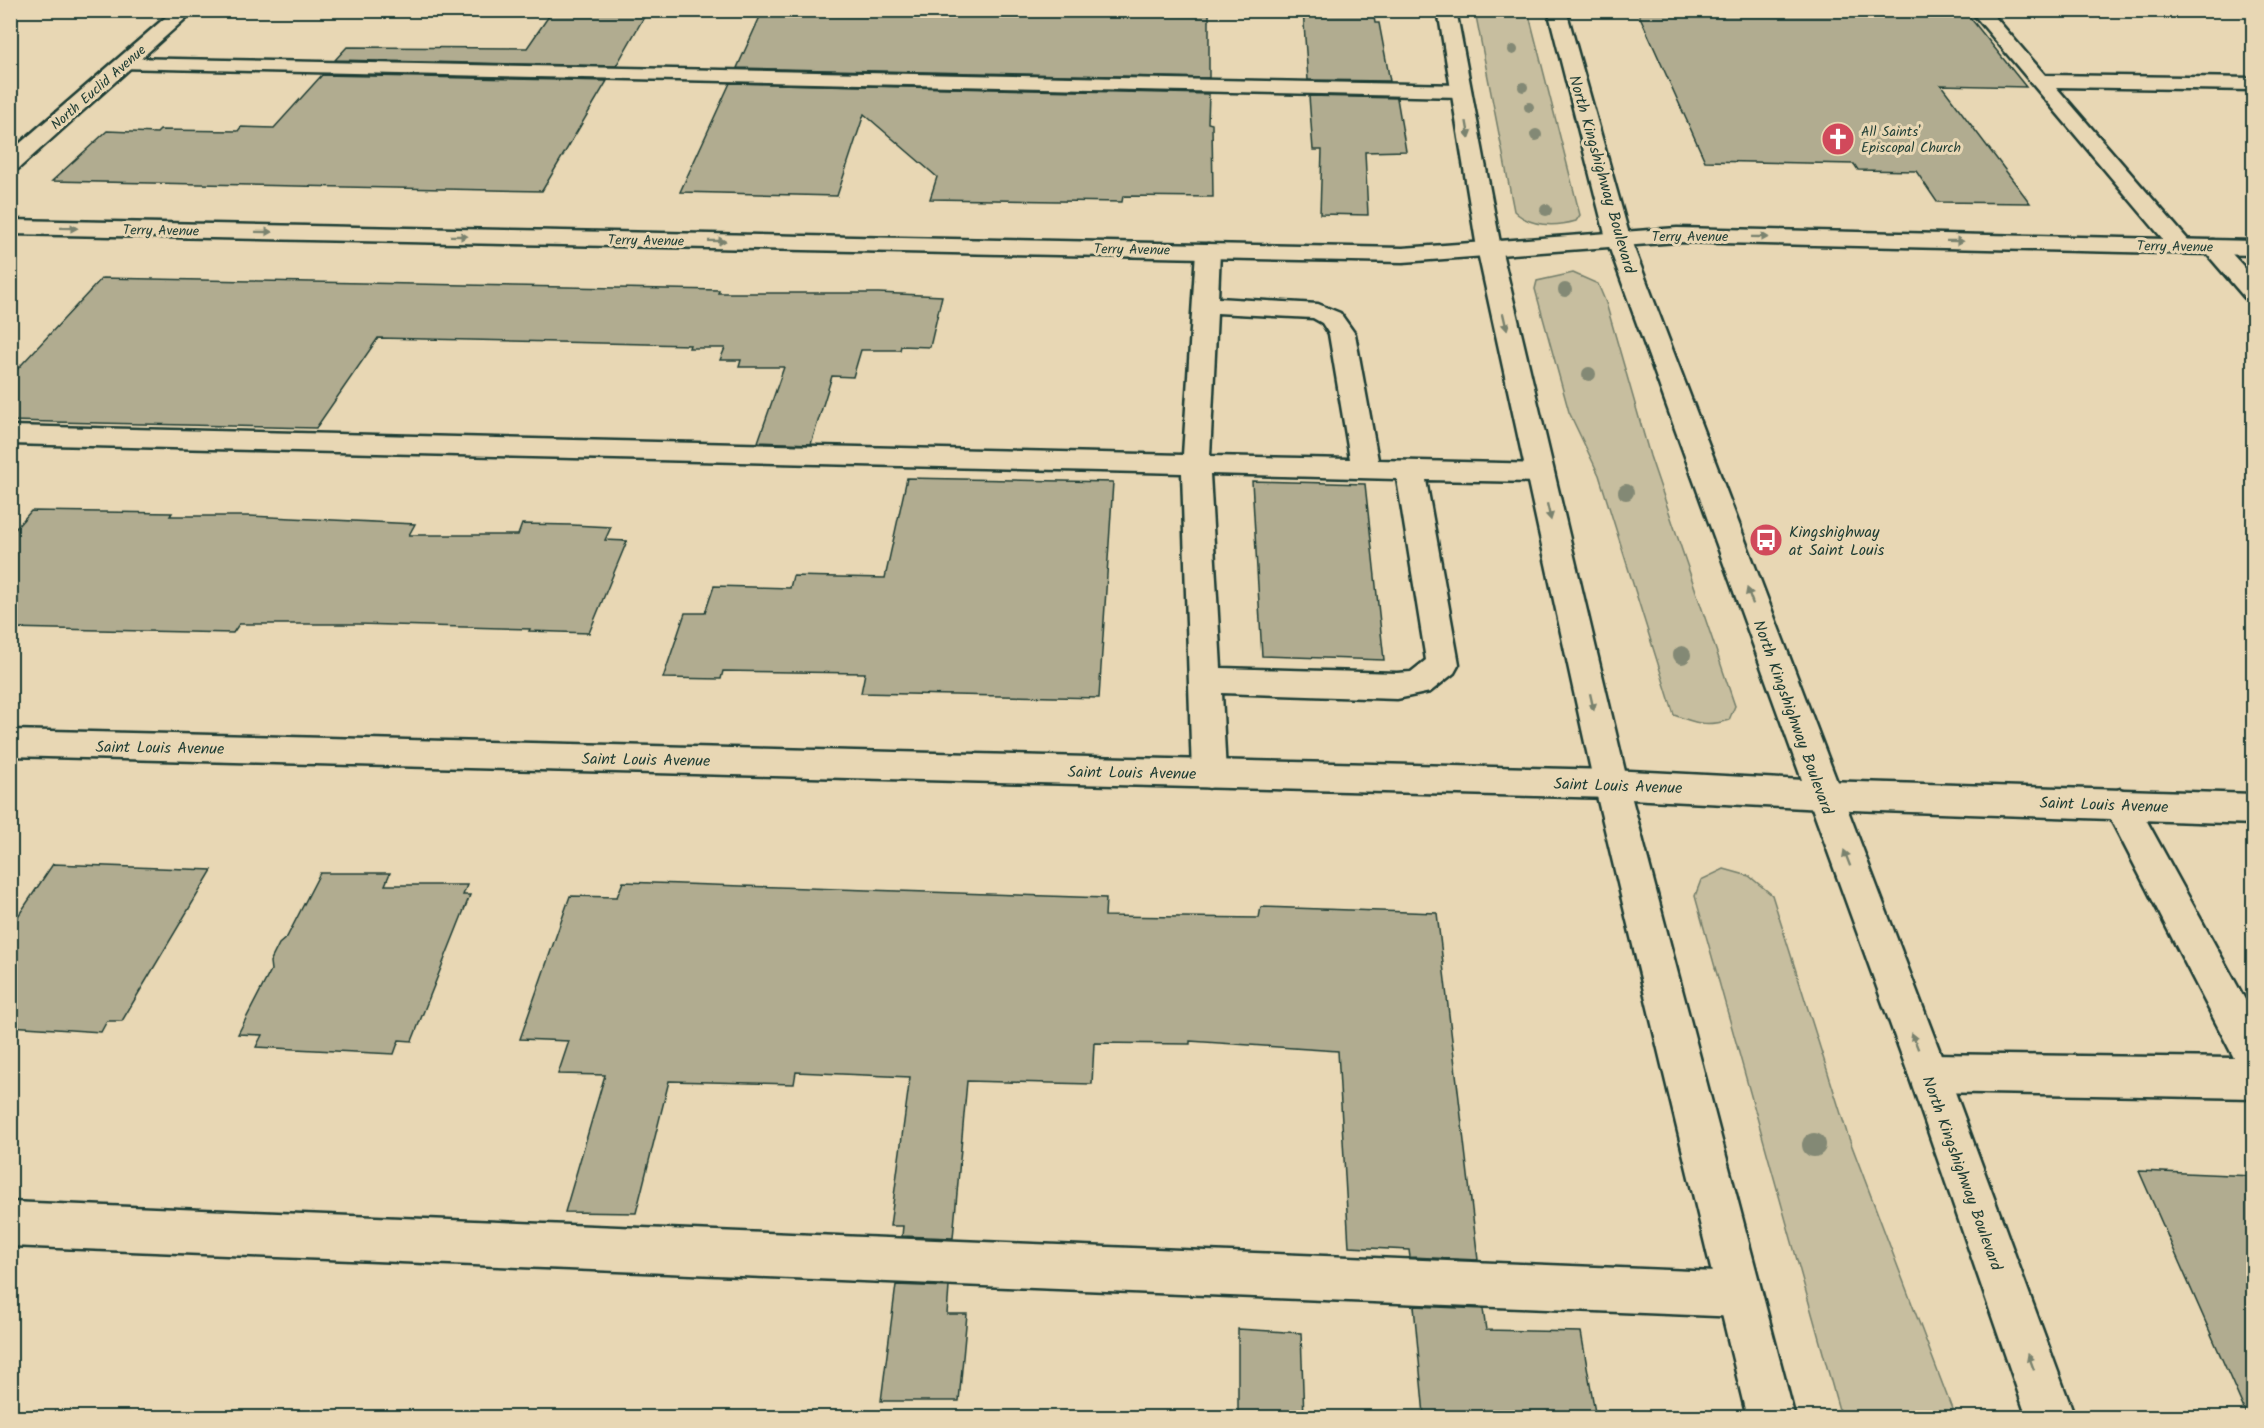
<svg xmlns="http://www.w3.org/2000/svg" width="2264" height="1428" font-family="Kalam,sans-serif">
<style>
.green{fill:#c7be9f;stroke:#737e6a;stroke-width:1.5}
.building{fill:#b1ac90;stroke:#1f3d34;stroke-width:1.5}
.lines{fill:none;stroke-linecap:round;stroke-linejoin:round}
.lane-casing{stroke:#1f3d34;stroke-width:5}
.street-casing{stroke:#1f3d34;stroke-width:5}
.secondary-casing{stroke:#1f3d34;stroke-width:5}
.primary-casing{stroke:#1f3d34;stroke-width:5}
.lane{fill:#e8d7b4;fill-rule:evenodd}
.street{fill:#e8d7b4;fill-rule:evenodd}
.secondary{fill:#e8d7b4;fill-rule:evenodd}
.primary{fill:#e8d7b4;fill-rule:evenodd}
.tree{fill:#838974}
.oneway{fill:#79826e}
.labels{text-anchor:middle;stroke-width:6;stroke-linejoin:round;paint-order:stroke}
.far-street-label{font-size:14px;fill:#1f3d34;stroke:#e8d7b4}
.far-poi-label{font-size:14px;fill:#1f3d34;stroke:#e8d7b4;text-anchor:start}
.street-label{font-size:16px;fill:#1f3d34;stroke:#e8d7b4}
.poi-label{font-size:16px;fill:#1f3d34;stroke:#e8d7b4;text-anchor:start}
</style>
<rect width="100%" height="100%" fill="#e8d7b4"/>
<filter id="ink" filterUnits="userSpaceOnUse"><feTurbulence type="fractalNoise" baseFrequency=".0167" numOctaves="2"/><feDisplacementMap in="SourceGraphic" scale="12" xChannelSelector="R" yChannelSelector="G"/><feConvolveMatrix kernelMatrix="1 2 1 2 8 2 1 2 1" color-interpolation-filters="sRGB"/></filter>
<g filter="url(#ink)">
<g class="green">
<path d="M1475,11H1528L1580,215L1576,221C1555,227 1530,227 1514,211Z"/>
<path d="M1573,273L1598,284L1606,303L1650,456L1735,706L1729,720C1707,727 1695,723 1674,715L1599,475L1569,412L1535,289L1537,281Z"/>
<polygon points="1724,869 1749,876 1772,895 1847,1133 1955,1417 1841,1417 1695,896 1701,880"/>
</g>
<g class="building">
<polygon points="553,10 648,10 616,66 335,60 347,47 527,48"/>
<polygon points="763,10 1209,10 1209,78 737,68"/>
<polygon points="1303,10 1373,10 1375,23 1379,23 1390,81 1308,80"/>
<polygon points="1637,10 1964,10 2026,87 1941,85 2030,203 1937,202 1916,171 1858,170 1854,164 1705,161"/>
<polygon points="322,75 607,81 542,191 52,181 107,131 157,133 160,130 238,131 241,127 274,128"/>
<polygon points="730,83 1209,94 1208,123 1212,124 1213,197 1123,196 1122,202 930,199 937,177 864,114 837,196 680,192"/>
<polygon points="1309,96 1397,98 1406,151 1365,152 1368,215 1320,214 1322,150 1313,150"/>
<polygon points="102,278 719,290 718,293 878,293 942,296 930,347 901,346 900,350 861,350 853,377 832,376 811,444 758,442 784,367 739,367 741,360 720,360 725,348 689,348 690,345 378,338 316,428 10,421 10,377"/>
<polygon points="907,478 1113,482 1099,698 861,693 865,673 723,671 721,679 663,678 685,613 705,613 714,586 790,588 793,576 885,578"/>
<polygon points="1252,481 1365,484 1384,660 1262,656"/>
<polygon points="31,511 172,513 170,516 250,516 415,524 409,535 518,535 522,524 572,525 611,527 605,540 627,541 589,633 529,631 530,629 358,624 239,624 233,633 10,628 10,535"/>
<polygon points="53,864 212,870 122,1021 107,1021 101,1032 10,1026 10,928"/>
<polygon points="320,873 390,873 385,885 467,885 463,895 470,895 412,1041 399,1040 394,1054 256,1047 262,1035 238,1034 271,970 270,962 279,944 287,937"/>
<polygon points="623,882 1106,898 1105,916 1259,918 1261,907 1437,913 1478,1260 1410,1257 1409,1250 1349,1247 1338,1051 1190,1041 1190,1044 1094,1043 1092,1084 967,1081 953,1238 902,1236 903,1226 890,1226 910,1077 796,1072 794,1084 669,1081 636,1213 565,1212 605,1075 558,1074 569,1041 520,1039 570,896 617,897"/>
<polygon points="2139,1171 2253,1176 2253,1418 2248,1418"/>
<polygon points="896,1285 949,1287 947,1314 967,1314 959,1401 881,1401"/>
<polygon points="1414,1306 1483,1309 1486,1330 1581,1332 1596,1418 1424,1415"/>
<polygon points="1238,1329 1301,1333 1304,1418 1238,1418"/>
</g>
<g class="lines">
<defs>
<g id="lane">
<polygon points="1970,10 1989,10 2045,75 2254,78 2254,90 2056,87 2189,241 2193,246 2189,251 2181,253 2173,251"/>
<polygon points="125,58 1461,85 1468,87 1471,91 1468,95 1461,97 118,68 115,64 118,60"/>
<polygon points="2213,240 2221,242 2254,278 2254,300 2245,298 2201,247 2205,242"/>
<path d="M1208,244L1216,246L1220,251L1218,298L1318,304L1340,313L1355,334L1378,460L1540,464L1550,466L1554,473L1550,480L1540,482L1426,480L1459,664L1454,673L1430,692L1397,699L1222,693L1226,774L1221,784L1209,788L1197,784L1192,774L1182,473L10,444V426L1183,455L1196,251L1200,246ZM1217,313L1313,318L1322,323L1329,334L1350,459L1210,456ZM1210,474L1397,479L1426,660L1411,672L1397,673L1221,668Z"/>
<polygon points="2120,789 2132,794 2254,1016 2254,1098 1928,1092 1914,1087 1908,1073 1914,1059 1928,1054 2234,1058 2103,804 2108,794"/>
<polygon points="10,1202 1740,1273 1756,1279 1762,1295 1756,1311 1740,1317 10,1246"/>
</g>
<g id="street">
<polygon points="174,10 195,10 18,169 10,170 10,152"/>
<polygon points="10,220 1403,248 1677,228 2254,241 2254,255 1677,242 1403,262 10,234"/>
</g>
<polygon id="secondary" points="10,730 1611,770 1823,781 2254,794 2254,824 1823,809 1611,798 10,756"/>
<g id="primary">
<polygon points="1438,10 1456,10 1501,248 1628,784 1795,1418 1747,1418 1594,784 1477,248"/>
<polygon points="1548,10 1566,10 1630,238 1948,1073 2075,1418 2027,1418 1908,1073 1606,238"/>
</g>
</defs>
<use href="#lane" class="lane-casing"/>
<use href="#street" class="street-casing"/>
<use href="#secondary" class="secondary-casing"/>
<use href="#primary" class="primary-casing"/>
<use href="#lane" class="lane"/>
<use href="#street" class="street"/>
<use href="#secondary" class="secondary"/>
<use href="#primary" class="primary"/>
</g>
<g class="tree">
<circle cx="1513" cy="50" r="5"/>
<circle cx="1523" cy="87" r="5"/>
<circle cx="1529" cy="107" r="5"/>
<circle cx="1536" cy="135" r="6"/>
<circle cx="1546" cy="210" r="6"/>
<circle cx="1565" cy="290" r="7"/>
<circle cx="1589" cy="374" r="7"/>
<circle cx="1626" cy="492" r="8"/>
<circle cx="1682" cy="655" r="9"/>
<circle cx="1814" cy="1145" r="12"/>
</g>
<defs><path id="oneway-solid" d="M-6-.8H1V-3.2L6.5 0L1 3.2V.8H-6Z" transform="scale(1.5)"/></defs>
<g class="oneway">
<use href="#oneway-solid" transform="translate(1468 130) rotate(80)"/>
<use href="#oneway-solid" transform="translate(69 228) rotate(1)"/>
<use href="#oneway-solid" transform="translate(264 232) rotate(1)"/>
<use href="#oneway-solid" transform="translate(459 236) rotate(1)"/>
<use href="#oneway-solid" transform="translate(1760 237) rotate(1)"/>
<use href="#oneway-solid" transform="translate(717 241) rotate(1)"/>
<use href="#oneway-solid" transform="translate(1955 241) rotate(1)"/>
<use href="#oneway-solid" transform="translate(1505 322) rotate(77)"/>
<use href="#oneway-solid" transform="translate(1549 512) rotate(77)"/>
<use href="#oneway-solid" transform="translate(1750 596) rotate(-110)"/>
<use href="#oneway-solid" transform="translate(1592 702) rotate(77)"/>
<use href="#oneway-solid" transform="translate(1847 858) rotate(-111)"/>
<use href="#oneway-solid" transform="translate(1915 1041) rotate(-111)"/>
<use href="#oneway-solid" transform="translate(2031 1362) rotate(-110)"/>
</g>
</g>
<defs>
<symbol id="church-disc" viewBox="-11 -11 22 22"><circle r="9.5" fill="#d1495b" stroke="#e8d7b4"/><path d="M-1.2-6h2.4v3.5h3.3v2.4h-3.3V6h-2.4V-.1h-3.3v-2.4h3.3Z" fill="#fff"/></symbol>
<symbol id="bus-disc" viewBox="-11 -11 22 22"><circle r="9.5" fill="#d1495b" stroke="#e8d7b4"/><path d="M-5-6H5V4H4V6H2V4H-2V6H-4V4H-5ZM-3.5-4V0h7V-4ZM-3.5 1.2v1.5H-2V1.2ZM2 1.2v1.5H3.5V1.2Z" fill="#fff"/></symbol>
</defs>
<g fill-rule="evenodd">
<use href="#church-disc" x="1819" y="120" width="38" height="38"/>
<use href="#bus-disc" x="1747" y="521" width="38" height="38"/>
</g>
<g class="labels">
<g class="far-street-label">
<text transform="translate(98 87) rotate(-41)" y="5">North Euclid Avenue</text>
<text transform="translate(161 230) rotate(1)" y="5">Terry Avenue</text>
<text x="1690" y="241">Terry Avenue</text>
<text transform="translate(646 240) rotate(1)" y="5">Terry Avenue</text>
<text transform="translate(2175 246) rotate(1)" y="5">Terry Avenue</text>
<text transform="translate(1132 249) rotate(1)" y="5">Terry Avenue</text>
</g>
<g class="far-poi-label">
<text x="1861" y="136">All Saints'<tspan x="1861" dy="16">Episcopal Church</tspan></text>
</g>
<g class="street-label">
<text transform="translate(1603 174) rotate(74)" y="6">North Kingshighway Boulevard</text>
<text transform="translate(1794 717) rotate(70)" y="6">North Kingshighway Boulevard</text>
<text transform="translate(160 747) rotate(1)" y="6">Saint Louis Avenue</text>
<text transform="translate(646 759) rotate(1)" y="6">Saint Louis Avenue</text>
<text transform="translate(1132 772) rotate(1)" y="6">Saint Louis Avenue</text>
<text transform="translate(1618 785) rotate(2)" y="6">Saint Louis Avenue</text>
<text transform="translate(2104 804) rotate(2)" y="6">Saint Louis Avenue</text>
<text transform="translate(1963 1173) rotate(70)" y="6">North Kingshighway Boulevard</text>
</g>
<g class="poi-label">
<text x="1789" y="537">Kingshighway<tspan x="1789" dy="18">at Saint Louis</tspan></text>
</g>
</g>
<rect width="2264" height="1428" fill="none" stroke="#e8d7b4" stroke-width="36"/>
<rect x="18" y="18" width="2228" height="1392" fill="none" stroke="#1f3d34" stroke-width="2" filter="url(#ink)"/>
</svg>
